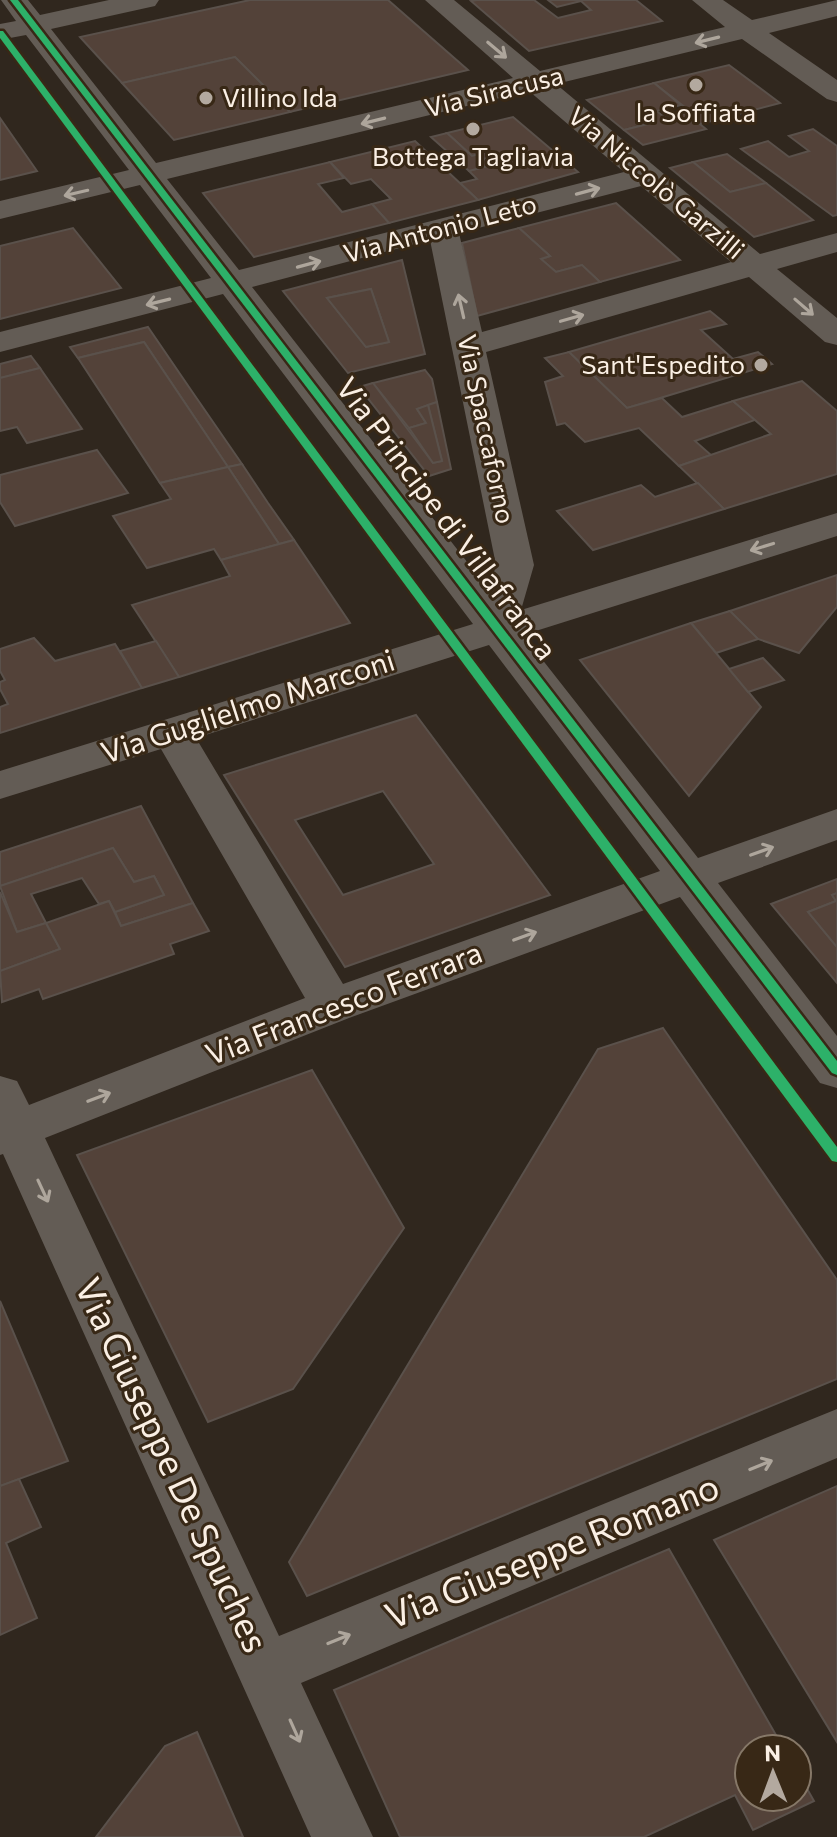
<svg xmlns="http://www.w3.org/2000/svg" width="837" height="1837" font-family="Commissioner,sans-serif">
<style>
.building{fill:#534239;stroke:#5a514b;stroke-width:2;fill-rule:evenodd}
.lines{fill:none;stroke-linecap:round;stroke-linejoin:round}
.minor{fill:#635c55;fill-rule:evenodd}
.cycleway-casing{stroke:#382816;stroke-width:5}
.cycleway{fill:#2db169;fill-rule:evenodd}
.oneway{stroke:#aea69c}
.poi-dot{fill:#b3a99f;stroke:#382816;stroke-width:3}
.labels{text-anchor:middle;stroke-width:6;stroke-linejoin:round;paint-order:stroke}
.far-street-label{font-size:26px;fill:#faefe4;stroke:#382816}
.far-poi-label{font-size:26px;fill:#faefe4;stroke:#382816}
.street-label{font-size:30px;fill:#faefe4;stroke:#382816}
.near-street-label{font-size:36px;fill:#faefe4;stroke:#382816}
</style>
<rect width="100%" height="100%" fill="#30271e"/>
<g class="building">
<polygon points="250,0 388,0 468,70 290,112 235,57 122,83 80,37"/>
<polygon points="477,0 534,0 558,18 591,10 581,1 557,7 548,0 636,0 662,21 529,51 471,1"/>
<polygon points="235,57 290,112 174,140 122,83"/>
<polygon points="729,65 780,103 700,124 686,113 691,112 654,83"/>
<polygon points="654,83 681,105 657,111 652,108 638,111 652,123 624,130 587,100"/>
<polygon points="652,108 666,118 686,113 706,129 643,145 624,130 652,123 638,111"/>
<polygon points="513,117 578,172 478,200 460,183 477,179 469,171 491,165 479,154 472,156 447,133"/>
<polygon points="0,118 37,171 0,180"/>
<polygon points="813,129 837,146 837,215 833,216 741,149 768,141 789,157 809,151 789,136"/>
<polygon points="447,133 472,156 479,154 491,165 469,171 431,137"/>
<polygon points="415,141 478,200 389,223 372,204 391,199 371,179 351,184 330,162"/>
<polygon points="727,154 766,183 730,192 693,162"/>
<polygon points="330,162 344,178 318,184 342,212 372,204 389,223 254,257 203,193"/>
<polygon points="693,162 730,192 766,183 813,220 754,237 670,168"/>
<polygon points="616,203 680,260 600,282 582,265 556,272 541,259 550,256 519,228"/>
<polygon points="73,228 121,288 0,319 0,246"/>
<polygon points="519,228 550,256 541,259 556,272 582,265 600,282 477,316 462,243"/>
<path d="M402,260L425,354L348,373L283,291ZM371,289L389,342L366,347L327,298Z"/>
<polygon points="371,289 389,342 366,347 327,298"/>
<polygon points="710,311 726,324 701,330 733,359 758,352 772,364 627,408 569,352"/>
<polygon points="148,327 191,390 242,464 228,467 144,342 78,358 70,347"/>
<polygon points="144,342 228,467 160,483 78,358"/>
<polygon points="569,352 627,408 662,398 682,417 733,401 755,420 695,441 711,455 679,466 639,428 585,442 565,423 557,425 545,382 563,376 545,358"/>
<polygon points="31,356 40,368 0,378 0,364"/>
<polygon points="40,368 82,429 27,443 17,427 0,431 0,378"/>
<polygon points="425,370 432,379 437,402 417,409 426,423 409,428 373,383"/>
<polygon points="802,381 837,411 837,474 724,509 679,466 771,434 733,401"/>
<polygon points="373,383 433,463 442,461 428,405 437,402 451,469 429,476 359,387"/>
<polygon points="428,405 442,461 433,463 409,428 426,423 417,409"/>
<polygon points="97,450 128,493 15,526 0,502 0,475"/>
<polygon points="242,464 268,503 294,540 279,544 228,467"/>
<polygon points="228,467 279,544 221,560 214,549 147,568 113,516 171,499 160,483"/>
<polygon points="698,483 724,509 593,550 557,511 641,485 655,497"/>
<polygon points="294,540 350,623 179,677 132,605 230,576 221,560"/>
<polygon points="837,575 837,607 799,653 758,639 730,611"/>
<polygon points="730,611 758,639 716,653 691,623"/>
<polygon points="691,623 761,707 689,796 580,660"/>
<polygon points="34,638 55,661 115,644 142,688 0,733 0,707 8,704 0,689 0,682 5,680 0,671 0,649"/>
<polygon points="156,641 179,677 142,688 120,651"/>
<polygon points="763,658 784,680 748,692 729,669"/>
<path d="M416,715L550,895L345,967L224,775ZM383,791L434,864L343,895L295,820Z"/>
<polygon points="141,806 193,903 121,926 115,912 164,895 154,876 134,882 113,848 0,886 0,852"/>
<polygon points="113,848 134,882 154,876 164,895 115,912 109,901 99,904 82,878 31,894 46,923 17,932 0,886"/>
<polygon points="837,879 837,893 832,895 836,901 808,912 837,947 837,983 771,904"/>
<polygon points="0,892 17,932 46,923 60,949 0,971"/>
<polygon points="837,893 837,947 808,912 836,901 832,895"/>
<polygon points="109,901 121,926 193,903 209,931 170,944 174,954 43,999 39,989 2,1002 0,971 60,949 46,923"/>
<polygon points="663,1028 837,1280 837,1379 307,1596 289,1562 598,1049"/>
<polygon points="312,1070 404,1228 293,1389 208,1422 77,1155"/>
<polygon points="0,1301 68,1461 0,1486"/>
<polygon points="19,1479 41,1527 6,1543 37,1618 0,1635 0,1486"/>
<polygon points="837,1486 837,1742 714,1540"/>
<polygon points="669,1549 784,1749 749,1749 749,1797 797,1797 797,1771 814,1801 753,1830 735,1795 644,1837 400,1837 334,1690"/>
<polygon points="197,1732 243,1837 96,1837 165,1746"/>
</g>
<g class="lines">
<path class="minor" d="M1,0H28L40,15L109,0H159L155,6L51,29L156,163L513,78L425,0H454L540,71L725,27L692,0H723L752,20L837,0V16L769,33L837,80V102L827,99L742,39L556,84L760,254L837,233V252L777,269L837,318V345L825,342L749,277L486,352L534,565L521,610L837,513V536L523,635L698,858L837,809V840L718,883L837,1036V1088L820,1083L680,897L349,1018L45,1138L279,1636L837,1409V1458L301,1683L373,1837H311L3,1154L0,1155V1076L17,1081L29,1105L305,998L161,749L0,799V771L473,624L223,294L0,352V332L211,278L140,185L0,219V201L129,170L26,35L10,38L0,36V24L16,21ZM529,91L624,172L239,270L167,179ZM641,186L731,262L482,332L459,233ZM430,240L496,565L489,590L252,287ZM489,645L660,871L343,984L196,738Z"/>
<defs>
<g id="cycleway">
<polygon points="10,0 18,0 837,1061 837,1075 832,1073"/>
<polygon points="0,31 3,31 837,1147 837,1162 832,1161 0,38"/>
</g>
</defs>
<use href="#cycleway" class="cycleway-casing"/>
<use href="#cycleway" class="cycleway"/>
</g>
<defs><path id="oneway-shaft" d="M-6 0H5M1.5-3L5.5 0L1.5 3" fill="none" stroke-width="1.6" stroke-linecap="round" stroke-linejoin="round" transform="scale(2)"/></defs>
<g class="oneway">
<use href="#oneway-shaft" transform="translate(707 40) rotate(166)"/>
<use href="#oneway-shaft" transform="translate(497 50) rotate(40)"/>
<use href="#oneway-shaft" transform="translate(373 121) rotate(166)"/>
<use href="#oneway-shaft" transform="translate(588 191) rotate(-15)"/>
<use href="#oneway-shaft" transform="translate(76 193) rotate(167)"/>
<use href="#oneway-shaft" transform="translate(309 264) rotate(-15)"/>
<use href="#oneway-shaft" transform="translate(158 302) rotate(166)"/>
<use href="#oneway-shaft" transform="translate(461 306) rotate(-103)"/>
<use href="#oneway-shaft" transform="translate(804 307) rotate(41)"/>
<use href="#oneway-shaft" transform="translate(572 318) rotate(-16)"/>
<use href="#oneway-shaft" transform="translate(762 547) rotate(163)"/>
<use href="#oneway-shaft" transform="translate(762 851) rotate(-20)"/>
<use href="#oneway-shaft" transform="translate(525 936) rotate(-20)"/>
<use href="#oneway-shaft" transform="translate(99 1097) rotate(-21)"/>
<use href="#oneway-shaft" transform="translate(43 1191) rotate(65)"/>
<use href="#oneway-shaft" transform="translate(761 1465) rotate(-22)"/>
<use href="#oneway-shaft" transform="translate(339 1639) rotate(-22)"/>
<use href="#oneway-shaft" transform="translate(295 1731) rotate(66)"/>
</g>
<g class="poi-dot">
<circle cx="696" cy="85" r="8"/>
<circle cx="206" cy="98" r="8"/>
<circle cx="473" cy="129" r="8"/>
<circle cx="761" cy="365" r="8"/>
</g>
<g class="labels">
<g class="far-street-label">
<text transform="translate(494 92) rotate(-14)" y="9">Via Siracusa</text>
<text transform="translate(656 183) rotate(40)" y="9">Via Niccolò Garzilli</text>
<text transform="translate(440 229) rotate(-15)" y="9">Via Antonio Leto</text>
<text transform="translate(486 429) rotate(78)" y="9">Via Spaccaforno</text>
</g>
<g class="far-poi-label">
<text x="222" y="107" text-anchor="start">Villino Ida</text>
<text x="696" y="122">la Soffiata</text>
<text x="473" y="166">Bottega Tagliavia</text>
<text x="745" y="374" text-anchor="end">Sant'Espedito</text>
</g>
<g class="street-label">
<text transform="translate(446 519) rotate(53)" y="10">Via Principe di Villafranca</text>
<text transform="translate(248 707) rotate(-18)" y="10">Via Guglielmo Marconi</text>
<text transform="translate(344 1004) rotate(-21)" y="10">Via Francesco Ferrara</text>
</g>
<g class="near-street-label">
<text transform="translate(172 1465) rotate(65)" y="13">Via Giuseppe De Spuches</text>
<text transform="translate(552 1551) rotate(-22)" y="13">Via Giuseppe Romano</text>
</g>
</g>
<g transform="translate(773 1773) rotate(359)"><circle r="38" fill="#382816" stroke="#867868" stroke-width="2"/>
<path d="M0-6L14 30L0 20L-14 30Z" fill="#b3a99f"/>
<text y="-12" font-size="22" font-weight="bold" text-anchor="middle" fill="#faefe4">N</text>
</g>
</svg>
